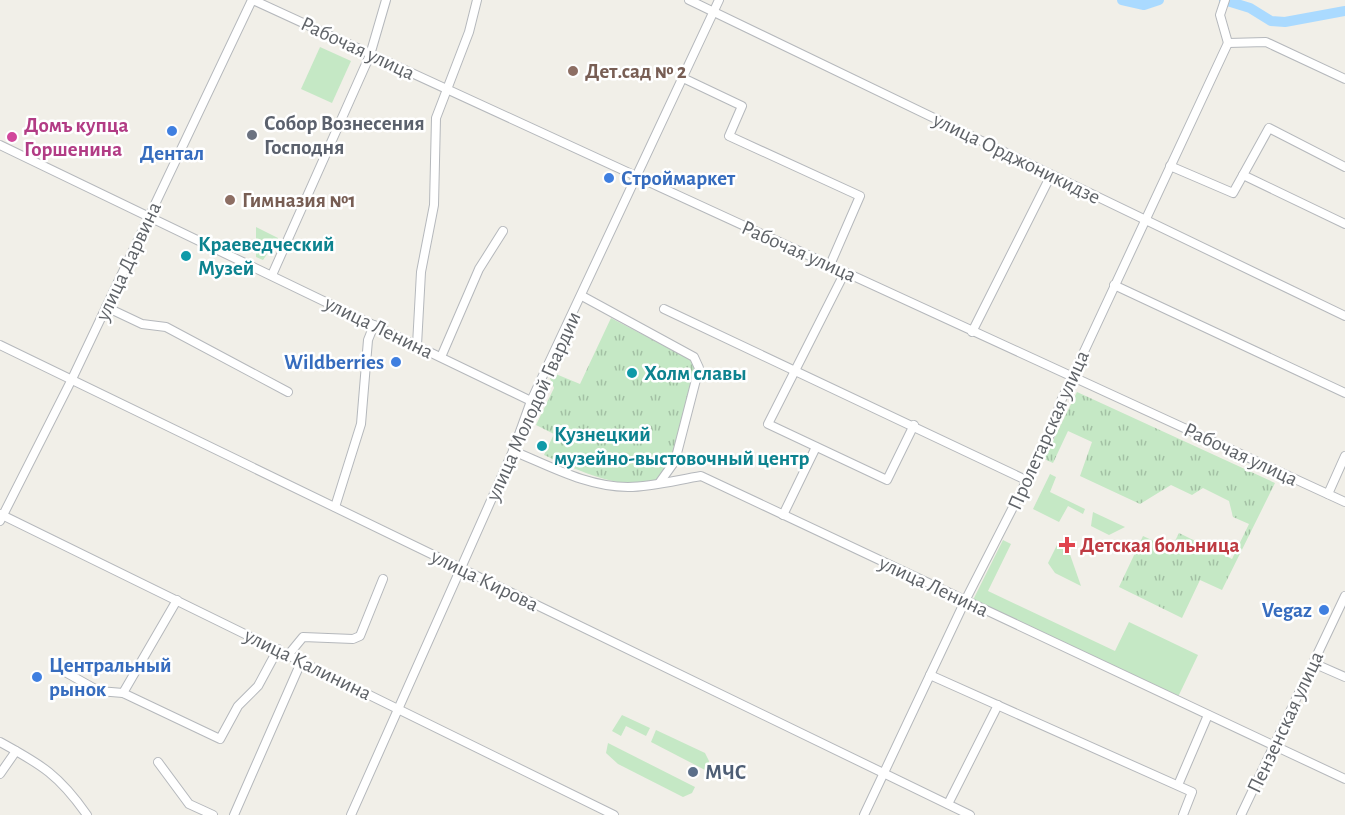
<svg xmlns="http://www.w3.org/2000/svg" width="1345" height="815" font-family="'Alegreya Sans',sans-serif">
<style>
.grass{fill:#c5e8c5}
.park{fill:url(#park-tufts)}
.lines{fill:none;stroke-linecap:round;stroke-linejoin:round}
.river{stroke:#aadaff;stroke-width:10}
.minor-casing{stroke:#b5b8bc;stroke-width:10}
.minor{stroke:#fff;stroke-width:8}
.education-dot{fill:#8d6e63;stroke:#fff;stroke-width:2}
.shop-dot{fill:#3f7fe0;stroke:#fff;stroke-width:2}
.worship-dot{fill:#6b7280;stroke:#fff;stroke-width:2}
.hotel-dot{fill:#d1479c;stroke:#fff;stroke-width:2}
.culture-dot{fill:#0f9aa8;stroke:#fff;stroke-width:2}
.health-dot{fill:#e0444e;stroke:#fff;stroke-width:2}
.service-dot{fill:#5c6f8a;stroke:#fff;stroke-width:2}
.labels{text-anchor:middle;stroke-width:5;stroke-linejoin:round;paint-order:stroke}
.street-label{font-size:21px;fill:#5f6368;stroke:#fff}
.education-label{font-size:21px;font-weight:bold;fill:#785e54;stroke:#fff;text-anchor:start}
.worship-label{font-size:21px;font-weight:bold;fill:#5b616d;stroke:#fff;text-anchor:start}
.hotel-label{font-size:21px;font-weight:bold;fill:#b23c85;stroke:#fff;text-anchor:start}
.shop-label{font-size:21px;font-weight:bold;fill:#366cbe;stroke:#fff;text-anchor:start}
.culture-label{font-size:21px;font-weight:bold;fill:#0d838f;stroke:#fff;text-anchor:start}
.health-label{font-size:21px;font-weight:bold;fill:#be3a42;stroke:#fff;text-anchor:start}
.service-label{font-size:21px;font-weight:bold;fill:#4e5e75;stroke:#fff;text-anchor:start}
</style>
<defs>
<pattern id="park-tufts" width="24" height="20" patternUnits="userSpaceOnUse" patternTransform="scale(1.5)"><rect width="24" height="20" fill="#c5e8c5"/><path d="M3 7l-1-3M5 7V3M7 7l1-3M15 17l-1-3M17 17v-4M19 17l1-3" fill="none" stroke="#a3c0a4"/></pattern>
</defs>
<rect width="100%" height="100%" fill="#f1efe8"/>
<g class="grass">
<polygon points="320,47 351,61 332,103 301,89"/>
<polygon points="256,227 278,238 263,260 256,257"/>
<polygon points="1050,474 1056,477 1050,492 1085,509 1083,514 1068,506 1059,522 1033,509"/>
<polygon points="1093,512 1125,527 1109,535 1091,526"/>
<polygon points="1003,540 1011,544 988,591 1115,651 1129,622 1198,655 1178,697 973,600"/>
<polygon points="1059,541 1067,546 1081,586 1055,573 1048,563"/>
<polygon points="622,715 650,728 646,736 626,726 621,736 612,731"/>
<polygon points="656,730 705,753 709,761 707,771 651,742"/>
<polygon points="608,743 695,787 692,793 683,797 618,764 606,753"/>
</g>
<g class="park">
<path d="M611,318L691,360L695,368C688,395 680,451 666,471C643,503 571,467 544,455L554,434L536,425L554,388L549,376L551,372L580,384Z"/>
<polygon points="1077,392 1275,483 1222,590 1200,580 1182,618 1119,587 1143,536 1171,549 1179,533 1232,559 1249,524 1233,517 1229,501 1203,488 1192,495 1171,485 1140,504 1080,476 1092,442 1068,431 1053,463 1044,459"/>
</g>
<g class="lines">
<g class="river">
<polyline points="1122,0 1144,5 1159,0"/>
<polyline points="1224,0 1250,8 1271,21 1285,22 1345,11"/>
</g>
<defs>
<g id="minor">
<polyline points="253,0 1345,502"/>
<polyline points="689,0 1345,316"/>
<polyline points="1225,0 1220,15 1228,43"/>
<polyline points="1228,43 1266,42 1345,79"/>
<polyline points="683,78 742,106 729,136 860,196 830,265"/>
<polyline points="0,145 531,401"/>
<polyline points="1170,166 1233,193 1243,175"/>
<polyline points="1345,167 1269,128 1243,175 1345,224"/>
<polyline points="845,272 768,424 887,480 914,425"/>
<polyline points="272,275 370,55 386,0"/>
<polyline points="1114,285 1345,393"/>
<polyline points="582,296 694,357 699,368 675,461 660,482"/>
<polyline points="106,307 142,324 166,327 288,392"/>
<polyline points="664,309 1028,481"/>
<polyline points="972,332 1051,175"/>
<polyline points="0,345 970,815"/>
<polyline points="417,345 421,272 434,205 436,118 469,32 477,0"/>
<polyline points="441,357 479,269 503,231"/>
<path d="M513,451C550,466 587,487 628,487C652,487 677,480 701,476L1345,779"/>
<polyline points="1328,494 1345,456"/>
<polyline points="335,507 361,424 368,340 374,325"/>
<polyline points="0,514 614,815"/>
<polyline points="783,515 816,447"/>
<polyline points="0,521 72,379 252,0"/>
<polyline points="289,654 303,637 353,639 360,636 383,579"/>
<polyline points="1313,663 1345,677"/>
<polyline points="56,667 99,691 123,693 220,739 238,706 258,686 278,649"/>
<polyline points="930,675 1192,792 1183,815"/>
<polyline points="123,693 177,600"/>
<path d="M0,742C42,765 59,775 87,815"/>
<polyline points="158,762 189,804 213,815"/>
<polyline points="0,774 16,751"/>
<polyline points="1178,785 1208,715"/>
<polyline points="948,804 998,705"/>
<polyline points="234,815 302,660"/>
<polyline points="351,815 513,451 531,401 719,0"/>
<polyline points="864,815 965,601 1051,433 1061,401 1228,43"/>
<polyline points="1241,815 1345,596"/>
</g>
</defs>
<use href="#minor" class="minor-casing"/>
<use href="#minor" class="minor"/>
</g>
<g class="education-dot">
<circle cx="573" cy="71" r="6"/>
<circle cx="230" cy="200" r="6"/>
</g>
<g class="shop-dot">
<circle cx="172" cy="131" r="6"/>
<circle cx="609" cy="178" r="6"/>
<circle cx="396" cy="362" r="6"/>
<circle cx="1324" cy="610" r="6"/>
<circle cx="37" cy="677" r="6"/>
</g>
<circle class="worship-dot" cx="252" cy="135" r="6"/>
<circle class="hotel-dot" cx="12" cy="137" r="6"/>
<g class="culture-dot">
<circle cx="186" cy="256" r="6"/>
<circle cx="632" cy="373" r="6"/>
<circle cx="542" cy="446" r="6"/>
</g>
<path class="health-dot" d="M1064 536h6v6h6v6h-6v6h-6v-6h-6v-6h6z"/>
<circle class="service-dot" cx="693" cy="772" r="6"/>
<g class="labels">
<g class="street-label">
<text transform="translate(358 48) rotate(25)" y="7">Рабочая улица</text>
<text transform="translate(1017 158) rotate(26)" y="7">улица Орджоникидзе</text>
<text transform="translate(799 251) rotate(24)" y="7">Рабочая улица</text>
<text transform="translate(128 261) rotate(-65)" y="7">улица Дарвина</text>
<text transform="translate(379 327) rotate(26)" y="7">улица Ленина</text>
<text transform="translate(533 406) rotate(-66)" y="7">улица Молодой Гвардии</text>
<text transform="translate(1048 430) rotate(-66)" y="7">Пролетарская улица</text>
<text transform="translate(1241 454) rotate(25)" y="7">Рабочая улица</text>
<text transform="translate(485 580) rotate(26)" y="7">улица Кирова</text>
<text transform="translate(934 586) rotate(25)" y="7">улица Ленина</text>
<text transform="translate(308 664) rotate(26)" y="7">улица Калинина</text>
<text transform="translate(1285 722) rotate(-65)" y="7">Пензенская улица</text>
</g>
<g class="education-label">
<text x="585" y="78">Дет.сад № 2</text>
<text x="242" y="207">Гимназия №1</text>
</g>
<g class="worship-label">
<text x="264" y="130">Собор Вознесения<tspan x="264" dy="24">Господня</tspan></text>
</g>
<g class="hotel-label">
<text x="24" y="132">Домъ купца<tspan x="24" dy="24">Горшенина</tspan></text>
</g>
<g class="shop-label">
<text x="172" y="160" text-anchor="middle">Дентал</text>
<text x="621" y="185">Строймаркет</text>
<text x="384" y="369" text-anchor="end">Wildberries</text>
<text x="1312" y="617" text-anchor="end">Vegaz</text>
<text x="49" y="672">Центральный<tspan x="49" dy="24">рынок</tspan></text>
</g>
<g class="culture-label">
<text x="198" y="251">Краеведческий<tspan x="198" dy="24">Музей</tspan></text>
<text x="644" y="380">Холм славы</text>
<text x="554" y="441">Кузнецкий<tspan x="554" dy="24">музейно-выстовочный центр</tspan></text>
</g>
<g class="health-label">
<text x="1080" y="552">Детская больница</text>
</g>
<g class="service-label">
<text x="705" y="779">МЧС</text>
</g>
</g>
</svg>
